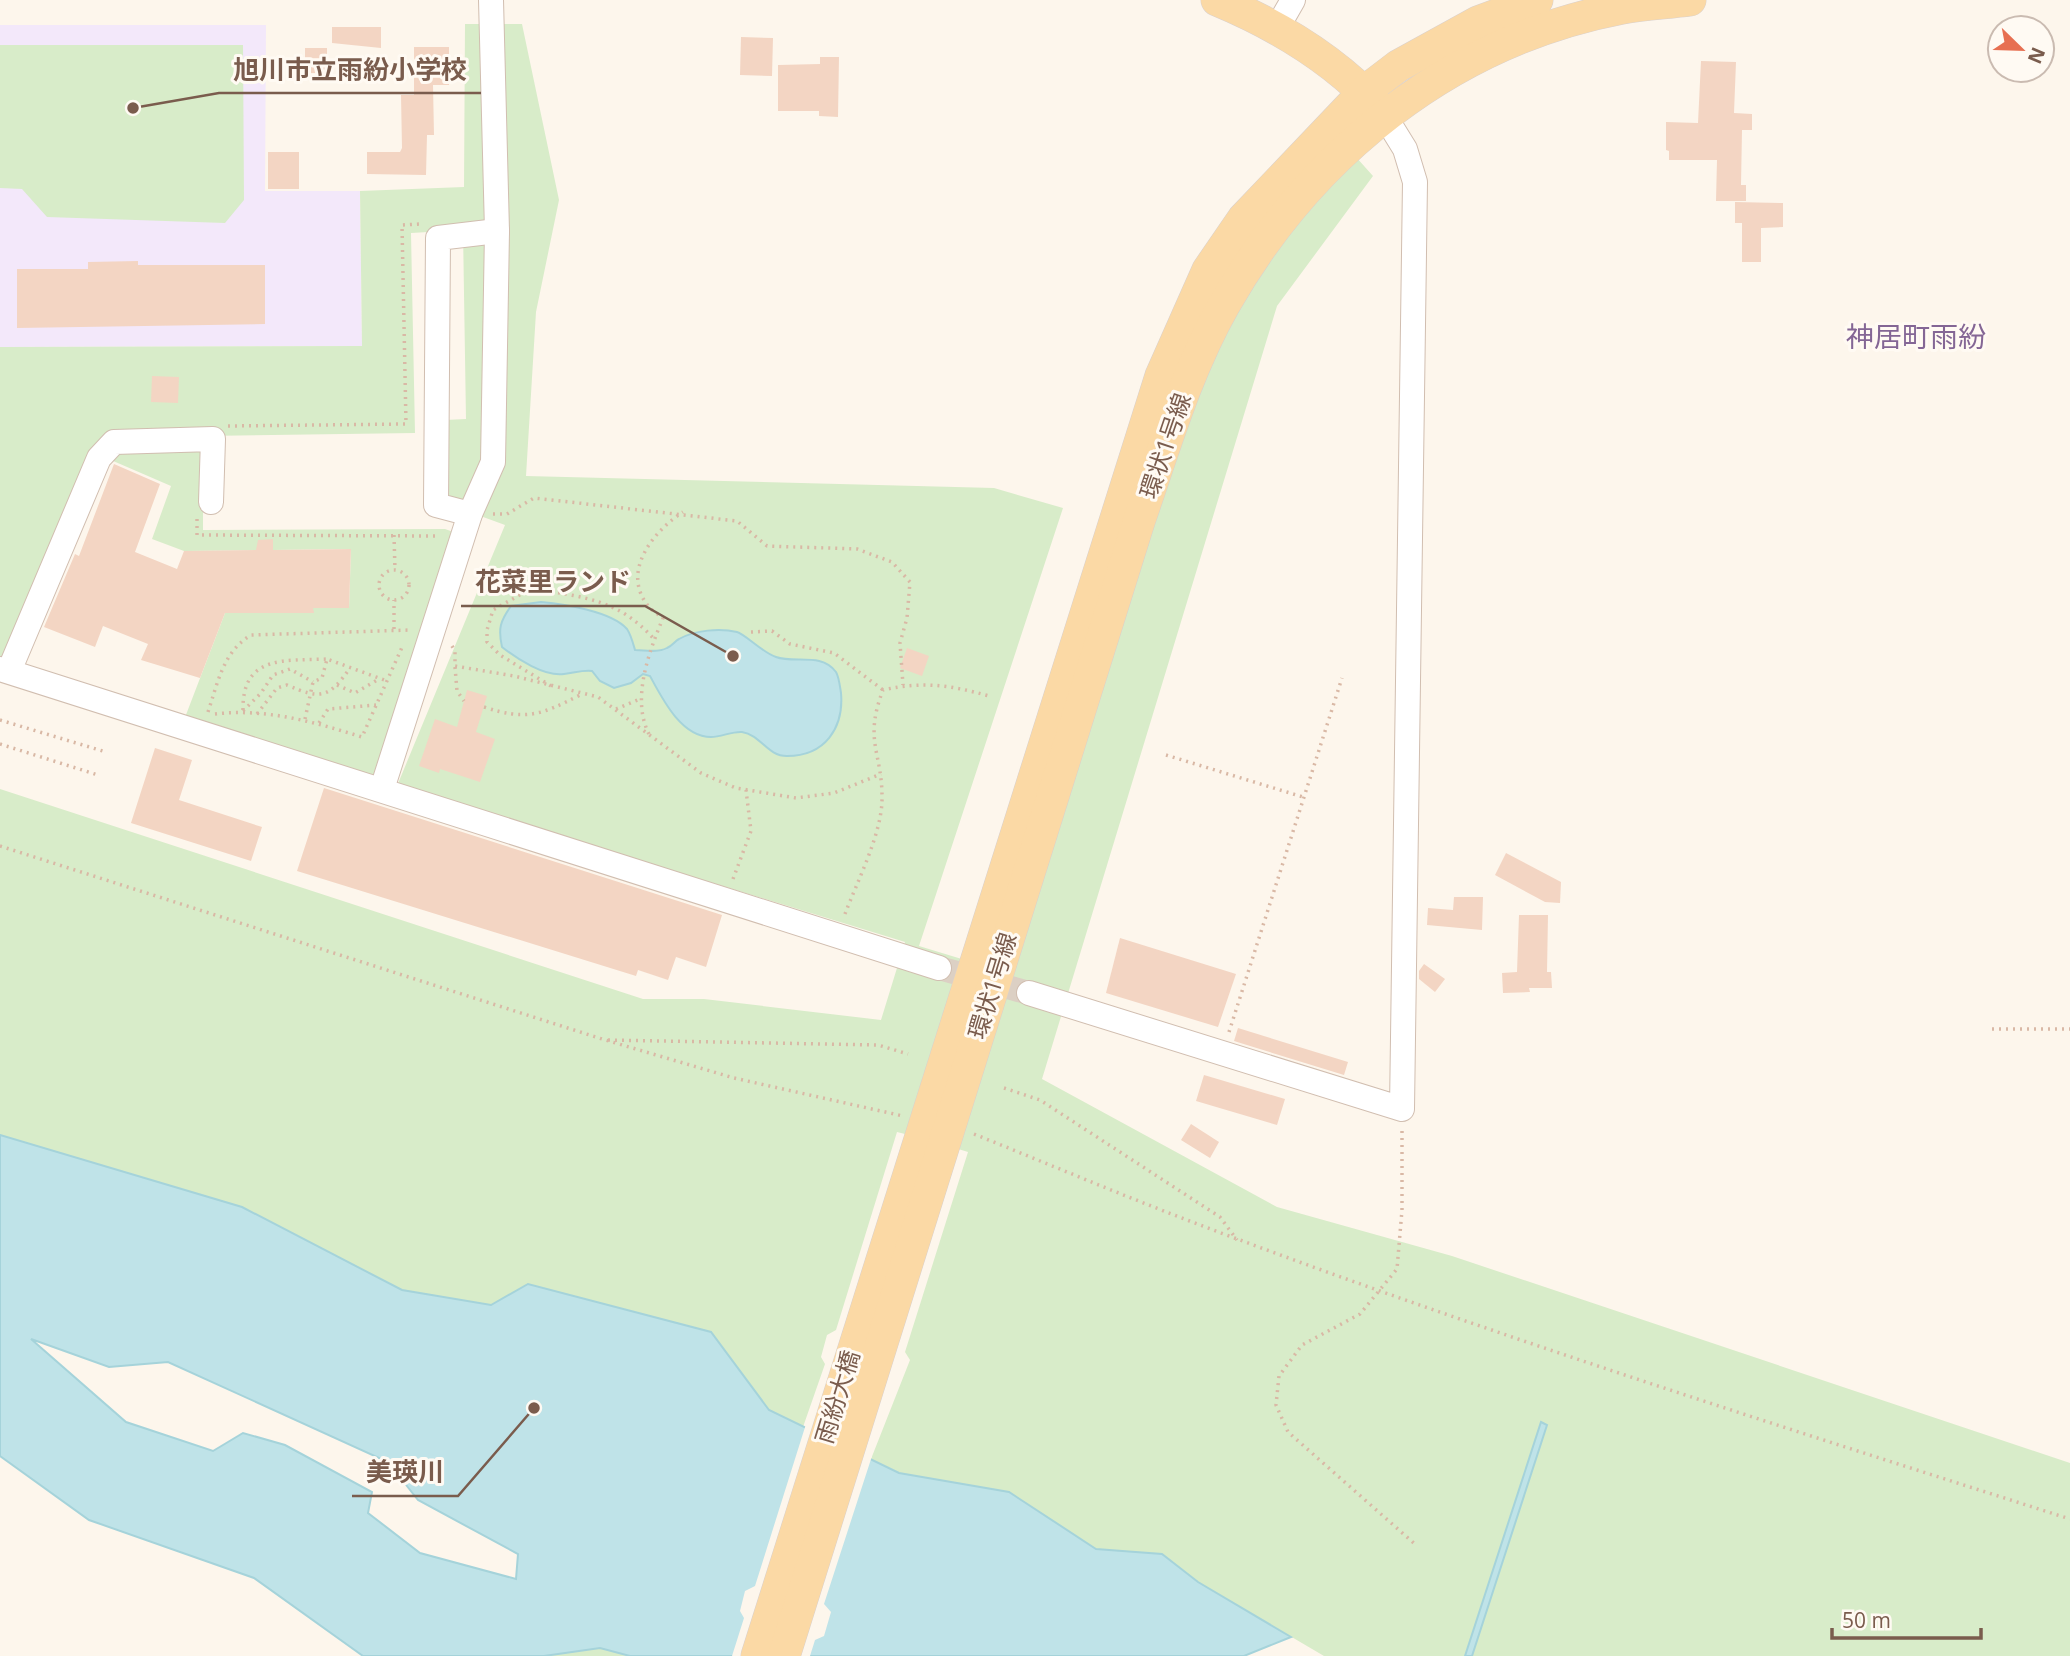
<svg xmlns="http://www.w3.org/2000/svg" width="2070" height="1656" font-family="'Open Sans','Noto Sans JP',sans-serif">
<style>
.education{fill:#f3e8fa}
.green{fill:#d8ecc9}
.water{fill:#bfe3e8;stroke:#a5d3da;stroke-width:2;fill-rule:evenodd}
.pier{fill:#fdf6ec}
.building{fill:#f3d5c3}
.lines{fill:none;stroke-linecap:round;stroke-linejoin:round}
.minor-tunnel{stroke:#dcd0c4;stroke-width:24;stroke-dasharray:24 12;stroke-linecap:butt}
.minor-casing{stroke:#d1beb0;stroke-width:26}
.major-casing{stroke:#dad1cd;stroke-width:33}
.path{stroke:#d9b8a5;stroke-width:3.5;stroke-dasharray:2 5;stroke-linecap:butt}
.minor{stroke:#fff;stroke-width:24}
.major{stroke:#fbd9a5;stroke-width:32}
.labels{text-anchor:middle;stroke-width:6;stroke-linejoin:round;paint-order:stroke}
.street-label{font-size:24px;fill:#7a5c4d;stroke:#fffaf3}
.quarter-label{font-size:28px;fill:#846695;stroke:#fffaf3}
.leader{fill:none;stroke:#7a5c4d;stroke-width:2.5}
.callout-dot{fill:#7a5c4d;stroke:#fffaf3;stroke-width:2.5}
.callout-label{font-size:26px;text-anchor:middle;font-weight:bold;fill:#7a5c4d;stroke:#fffaf3;stroke-width:6;stroke-linejoin:round;paint-order:stroke}
</style>
<rect width="100%" height="100%" fill="#fdf6ec"/>
<polygon class="education" points="0,25 266,25 265,191 360,191 362,346 0,347"/>
<g class="green">
<polygon points="465,24 522,24 559,200 536,312 526,476 994,488 1063,508 919,946 965,960 909,1135 897,1132 836,1330 827,1335 821,1357 825,1364 803,1427 769,1410 711,1332 529,1284 491,1305 402,1290 242,1207 0,1135 0,789 643,999 704,999 881,1020 905,942 397,786 505,525 445,503 445,420 466,419 463,230 411,233 415,433 203,436 203,530 445,529 459,534 380,773 367,778 184,720 225,613 313,613 313,608 349,608 351,549 184,551 152,539 171,486 97,454 0,676 0,347 362,346 360,191 464,187"/>
<polygon points="0,45 243,45 244,200 225,223 47,217 22,189 0,188"/>
<polygon points="1356,157 1373,176 1277,306 1042,1079 1277,1207 1452,1256 2070,1463 2070,1656 1324,1656 1198,1582 1162,1554 1096,1549 1009,1492 900,1473 871,1459 910,1360 905,1352 968,1152 955,1148 1151,532 1211,356 1269,255"/>
<polygon points="600,1648 630,1656 544,1656"/>
</g>
<g class="water">
<path d="M541,602C563,604 611,611 627,629C631,635 633,643 635,650C645,650 658,653 667,648C672,646 675,641 679,639C695,630 720,628 737,632C745,634 763,653 776,657C795,664 821,652 836,672C839,677 840,687 841,693C844,728 825,756 787,756C767,756 761,735 742,732C733,731 721,737 711,737C681,737 662,698 650,676L643,674L631,683L614,688L600,681L592,671C581,670 575,673 564,674C545,677 517,659 502,647C498,629 500,621 511,606Z"/>
<path d="M0,1135L242,1207L402,1290L491,1305L528,1284L711,1332L769,1410L899,1473L1009,1492L1096,1549L1162,1554L1198,1582L1291,1637L1244,1656H630L600,1648L544,1656H363L254,1578L89,1520L0,1456ZM31,1339L109,1367L168,1362L388,1462L418,1500L518,1554L516,1579L420,1553L368,1513L372,1492L285,1445L243,1433L213,1451L126,1422Z"/>
<polygon points="1541,1422 1547,1425 1472,1656 1465,1656"/>
</g>
<polygon class="pier" points="806,1424 872,1456 824,1604 831,1612 824,1636 815,1640 810,1656 732,1656 744,1618 740,1611 745,1591 755,1586"/>
<g class="building">
<polygon points="332,27 381,27 381,48 332,43"/>
<polygon points="741,37 773,38 772,76 740,75"/>
<polygon points="414,47 449,47 449,85 433,85 434,135 427,135 426,175 367,174 367,152 400,152 402,148 401,95 414,95"/>
<rect x="305" y="48" width="22" height="25"/>
<polygon points="820,57 839,57 838,117 819,116 819,111 778,111 778,65 820,64"/>
<polygon points="1701,61 1736,62 1734,113 1752,114 1752,130 1742,130 1741,185 1746,185 1746,201 1716,201 1717,160 1669,160 1669,151 1666,150 1666,122 1698,123"/>
<rect x="268" y="152" width="31" height="37"/>
<polygon points="1735,202 1783,203 1783,227 1761,228 1761,262 1742,262 1742,223 1735,223"/>
<polygon points="138,261 138,265 265,265 265,324 17,328 17,269 88,269 88,262"/>
<polygon points="152,376 179,377 178,403 151,402"/>
<polygon points="114,464 160,484 135,552 177,569 184,551 256,550 258,540 273,539 273,550 351,549 349,608 313,608 314,613 225,613 200,678 141,660 148,644 103,626 95,647 44,627 75,554 79,556"/>
<polygon points="907,648 929,656 922,676 900,668"/>
<polygon points="467,690 487,696 476,732 495,739 480,782 440,769 439,773 419,766 435,719 457,727"/>
<polygon points="155,748 192,760 179,800 262,827 251,861 131,823"/>
<polygon points="324,788 722,915 706,967 676,957 668,980 638,970 636,976 297,871"/>
<polygon points="1506,853 1561,882 1560,903 1545,902 1495,875"/>
<polygon points="1454,897 1483,897 1482,930 1427,925 1428,908 1453,910"/>
<polygon points="1519,915 1548,915 1547,972 1551,972 1552,988 1529,988 1530,992 1503,993 1502,973 1517,972"/>
<polygon points="1120,938 1236,974 1218,1027 1106,993"/>
<polygon points="1424,964 1445,979 1435,992 1419,979 1419,971"/>
<polygon points="1238,1028 1348,1062 1344,1075 1234,1041"/>
<polygon points="1204,1075 1285,1099 1277,1125 1196,1101"/>
<polygon points="1191,1124 1219,1142 1210,1158 1181,1140"/>
</g>
<g class="lines">
<polyline class="minor-tunnel" points="939,968 1029,993"/>
<defs>
<g id="minor">
<polyline points="1277,28 1293,0"/>
<polyline points="470,514 436,505 438,238 497,231"/>
<polyline points="0,669 939,968"/>
<polyline points="9,671 99,458 114,442 213,439 211,502"/>
<polyline points="382,789 470,514 493,462 497,231 491,0"/>
<polyline points="1029,993 1402,1109 1415,182 1405,149 1384,115"/>
</g>
<g id="major">
<path d="M1217,0C1277,25 1335,60 1379,108"/>
<polyline points="757,1656 1161,376 1208,270 1243,219 1364,92 1398,66 1478,22 1537,0"/>
<path d="M784,1656L1139,521C1164,449 1186,372 1224,305C1310,154 1449,41 1622,8C1644,4 1667,3 1690,0"/>
</g>
</defs>
<use href="#minor" class="minor-casing"/>
<use href="#major" class="major-casing"/>
<g class="path">
<polyline points="228,426 406,424 402,225 420,224"/>
<polyline points="493,514 507,514 534,498 737,521 767,546 857,549 892,562 910,582 907,618 900,643 903,685"/>
<polyline points="197,519 197,535 439,536"/>
<polyline points="394,535 395,570"/>
<circle cx="394" cy="585" r="15"/>
<polyline points="394,629 394,600"/>
<polyline points="751,632 772,631 790,644 834,653 883,690"/>
<polyline points="452,646 455,651 455,666 514,676 598,697 701,773 736,788 796,798 834,793 881,774"/>
<polyline points="455,667 457,691 464,701"/>
<polyline points="337,685 355,693 379,679"/>
<path d="M551,686L500,655L487,642V630L493,610L532,588C584,598 617,598 654,639"/>
<path d="M484,707C526,721 541,715 580,695"/>
<polyline points="616,709 640,699"/>
<path d="M243,710C242,654 286,661 327,659"/>
<polyline points="243,711 261,693 273,675 290,669 313,682"/>
<path d="M208,712C218,682 223,652 251,635L411,630"/>
<path d="M215,714C266,708 314,722 362,737L403,645"/>
<path d="M257,714L277,688L287,685C321,700 329,698 350,668"/>
<polyline points="305,719 313,682 322,678 327,659 387,681"/>
<polyline points="0,720 106,752"/>
<polyline points="319,723 328,709 376,705"/>
<path d="M649,734C631,699 649,652 663,618C657,614 650,609 646,603C622,569 655,530 683,512"/>
<polyline points="0,744 98,775"/>
<polyline points="1166,755 1303,797"/>
<polyline points="0,846 602,1039 734,1078 903,1116"/>
<polyline points="733,879 751,831 746,790"/>
<path d="M845,914C857,882 881,835 882,801C883,752 863,742 883,690C923,681 950,685 989,696"/>
<polyline points="1992,1029 2070,1029"/>
<polyline points="1229,1032 1342,678"/>
<polyline points="608,1040 878,1045 908,1054"/>
<polyline points="1004,1088 1040,1100 1220,1217 1237,1240"/>
<polyline points="1402,1131 1402,1210 1397,1269 1360,1314 1302,1345 1279,1376 1276,1405 1288,1432 1416,1545"/>
<path d="M974,1134C1063,1170 1150,1207 1240,1240C1513,1342 1792,1430 2070,1519"/>
</g>
<use href="#minor" class="minor"/>
<use href="#major" class="major"/>
</g>
<g class="labels">
<g class="street-label">
<text transform="translate(1166 446) rotate(-71)" y="8">環状1号線</text>
<text transform="translate(993 986) rotate(-73)" y="8">環状1号線</text>
<text transform="translate(838 1397) rotate(-73)" y="8">雨紛大橋</text>
</g>
<g class="quarter-label">
<text x="1916" y="347">神居町雨紛</text>
</g>
</g>
<path class="leader" d="M133 108L219 93H481M733 656L645 606H461M534 1408L458 1496H352"/>
<g class="callout-dot">
<circle cx="133" cy="108" r="7"/>
<circle cx="733" cy="656" r="7"/>
<circle cx="534" cy="1408" r="7"/>
</g>
<g class="callout-label">
<text x="350" y="79">旭川市立雨紛小学校</text>
<text x="553" y="591">花菜里ランド</text>
<text x="405" y="1481">美瑛川</text>
</g>
<g transform="translate(2021 49) rotate(113)"><circle r="33" fill="#fffaf3" stroke="#cabbb1" stroke-width="2"/>
<path d="M0-5L12 26L0 18L-12 26Z" fill="#e76f51"/>
<text y="-10" font-size="19" font-weight="bold" text-anchor="middle" fill="#7a5c4d">N</text>
</g>
<path d="M1832 1628v10h149v-10" fill="none" stroke="#7a5c4d" stroke-width="3.5"/>
<text x="1842" y="1628" font-size="21" fill="#7a5c4d" stroke="#fffaf3" stroke-width="5" paint-order="stroke">50 m</text>
</svg>
